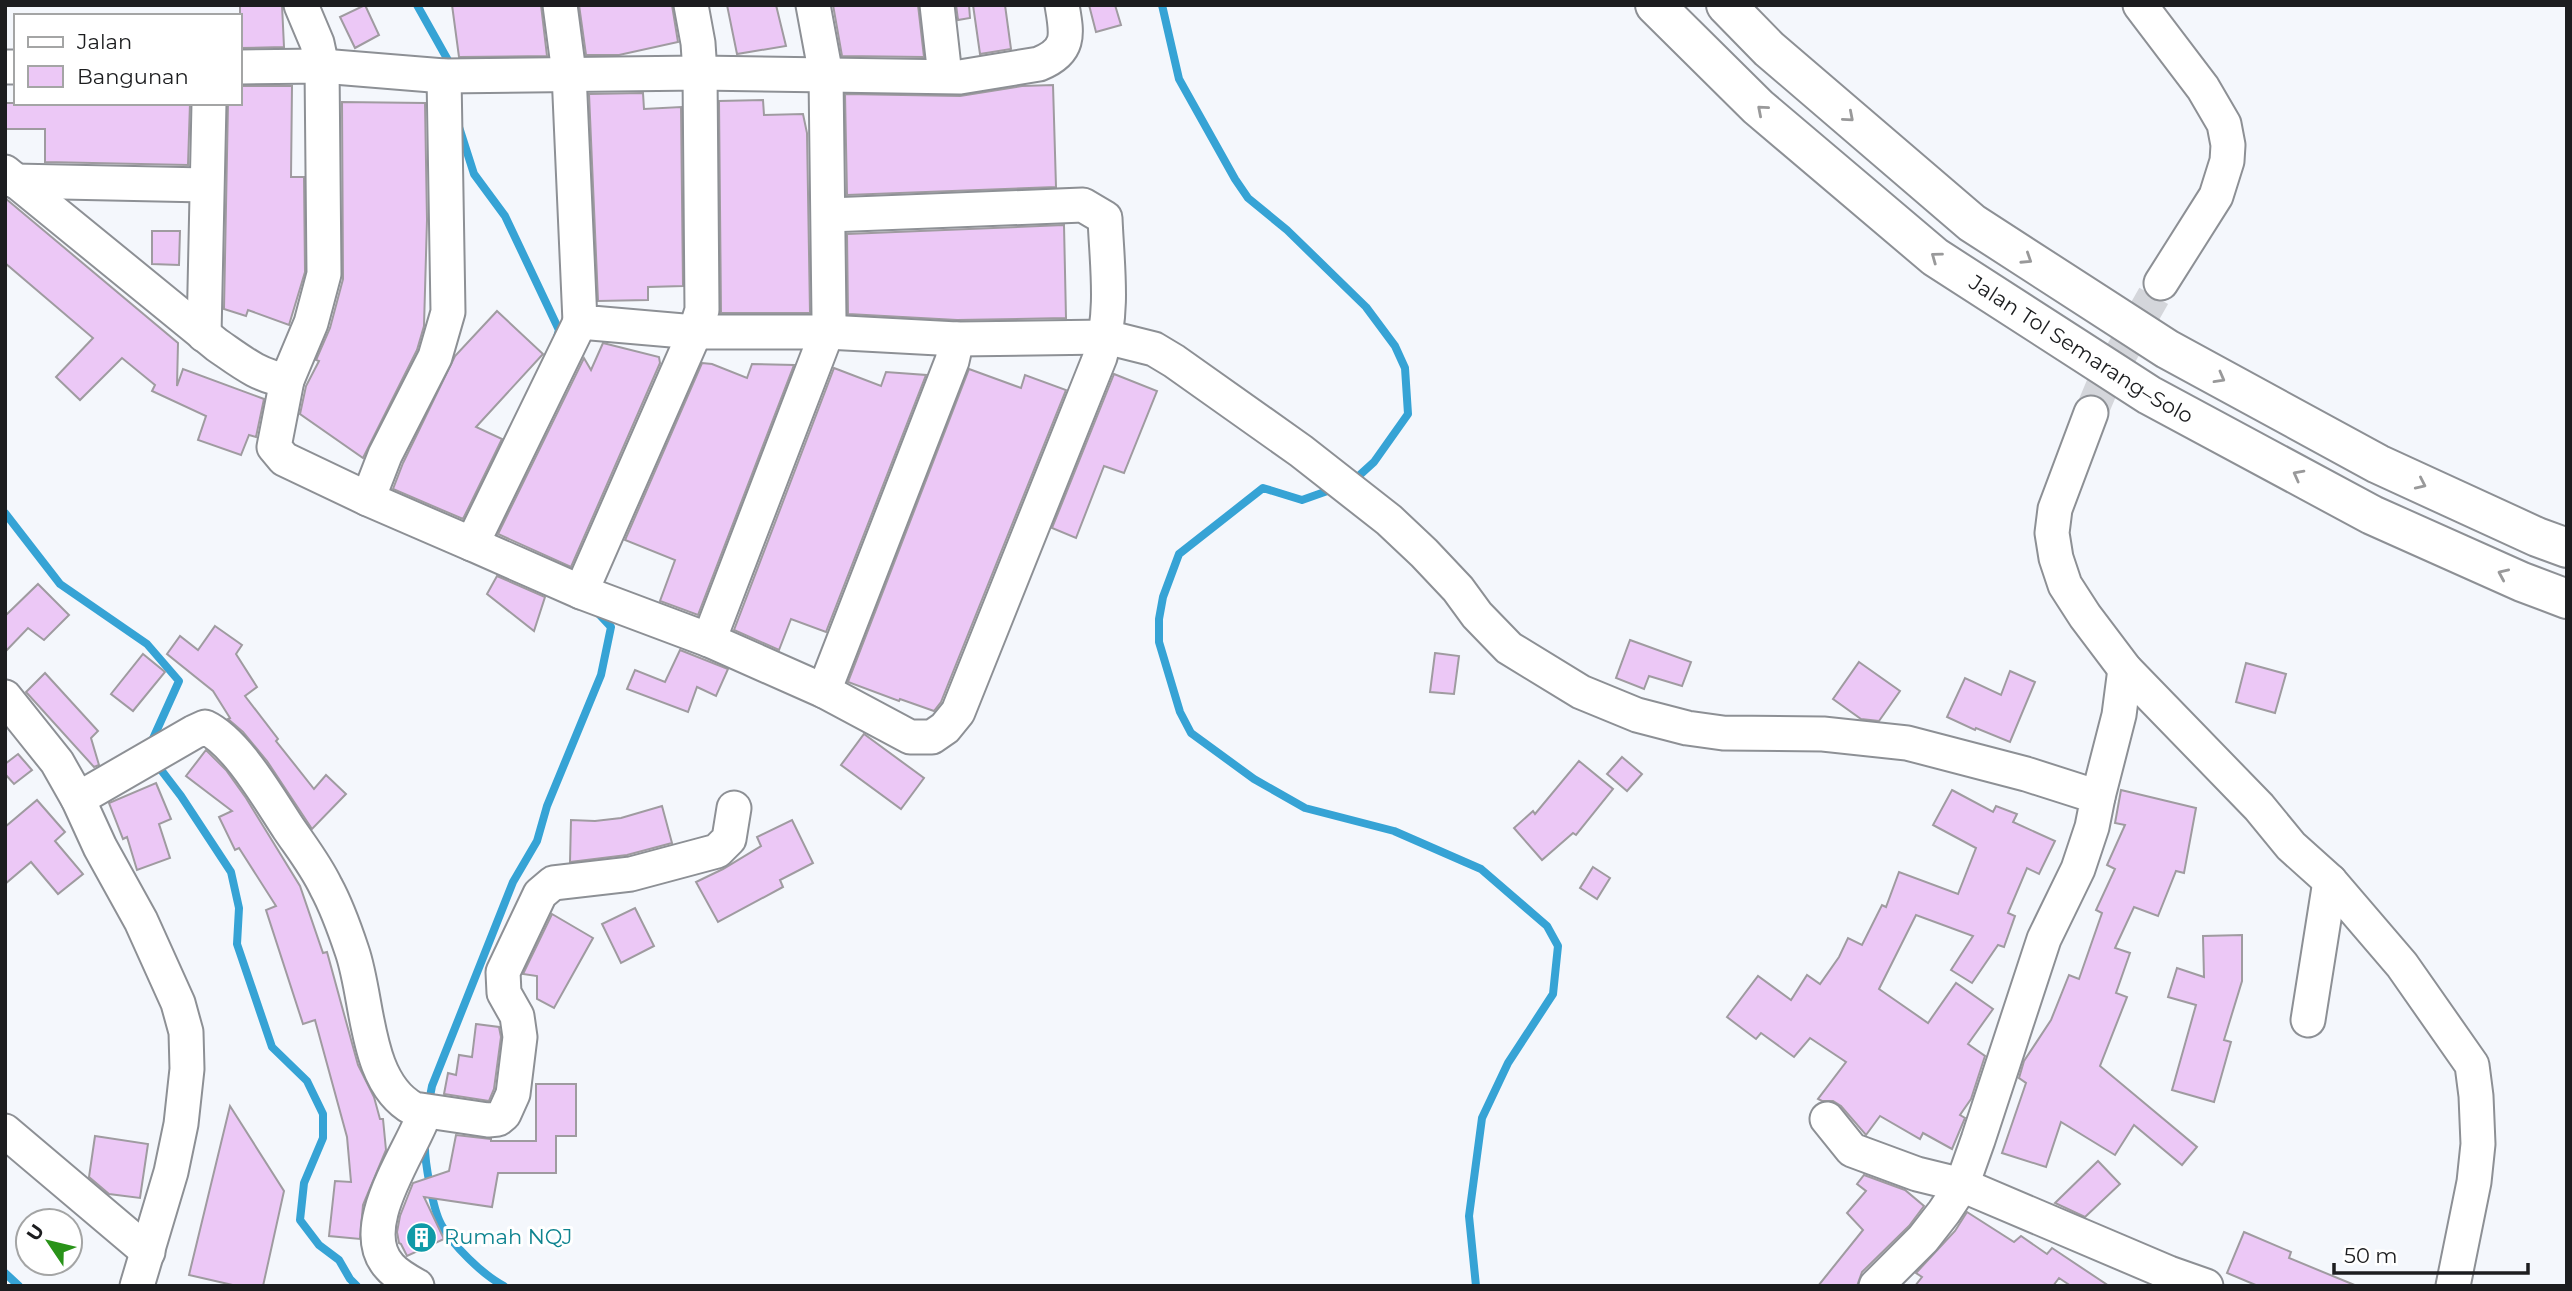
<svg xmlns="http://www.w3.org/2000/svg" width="2572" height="1291" font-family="Montserrat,sans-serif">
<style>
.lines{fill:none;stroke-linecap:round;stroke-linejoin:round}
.stream{stroke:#36a3d5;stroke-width:8}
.building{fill:#ecc8f6;stroke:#9f9ba0;stroke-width:2}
.minor-tunnel{stroke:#d4d6db;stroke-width:33;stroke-dasharray:33 17;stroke-linecap:butt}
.minor-casing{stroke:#8d9095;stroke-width:37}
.highway-casing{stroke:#8d9095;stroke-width:42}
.minor{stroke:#fff;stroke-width:33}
.highway{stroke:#fff;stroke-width:38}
.oneway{stroke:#99999a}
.labels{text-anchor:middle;stroke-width:6;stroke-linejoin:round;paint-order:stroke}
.street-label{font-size:21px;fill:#1c1d1f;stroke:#fff}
.culture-label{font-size:21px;fill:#0d838f;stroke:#fff;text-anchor:start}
</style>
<rect width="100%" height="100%" fill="#f4f7fc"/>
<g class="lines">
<g class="stream">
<polyline points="417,5 449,62 449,69"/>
<polyline points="1162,5 1179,79 1235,179 1248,198 1287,230 1366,307 1395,346 1405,368 1408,414 1374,462 1352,482"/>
<polyline points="459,127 474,174 505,216 559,330 557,337"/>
<polyline points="1333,489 1302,500 1263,488 1179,554 1163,597 1159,619 1159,642 1180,712 1191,733 1254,779 1305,808 1394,831 1481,869 1547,926 1558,946 1553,994 1508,1063 1482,1118 1469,1216 1476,1286"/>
<polyline points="5,513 60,584 147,644 179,681 151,743"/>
<polyline points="155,762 181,796 231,872 239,908 237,944 272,1047 307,1081 323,1114 323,1138 304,1183 300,1220 319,1245 339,1260 350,1279 357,1286"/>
<polyline points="429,1102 432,1086 513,882 537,841 547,806 601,675 611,627 596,611"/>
<path d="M425,1143C424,1159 433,1210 441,1224C452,1245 483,1275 504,1286"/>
<polyline points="5,1273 19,1286"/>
</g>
</g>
<g class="building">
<polygon points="240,5 282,5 284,47 240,48"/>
<polygon points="365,5 379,35 355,48 340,17"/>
<polygon points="452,5 541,5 547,56 459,57"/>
<polygon points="579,5 672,5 678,42 619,55 586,55"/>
<polygon points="727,5 776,5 786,46 737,54"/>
<polygon points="833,5 918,5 924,57 842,56"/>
<polygon points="956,5 969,5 970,18 958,20"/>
<polygon points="973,5 1005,5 1011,49 980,54"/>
<polygon points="1089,5 1115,5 1121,25 1096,32"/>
<polygon points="1053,85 1056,187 847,195 845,94 960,96 1022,86"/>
<polygon points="240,86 292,86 291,177 304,177 305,272 289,325 248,310 246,316 224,309 228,103 240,103"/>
<polygon points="643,93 644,109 681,107 683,286 648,287 648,300 598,301 589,94"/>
<polygon points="763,100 764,115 803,114 807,133 810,313 721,313 719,101"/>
<polygon points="342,102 425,103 427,220 424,326 417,350 363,458 300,414 306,386 319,361 316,360 330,328 343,279"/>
<polygon points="5,103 190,103 188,165 45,162 45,129 5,129"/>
<polygon points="5,198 178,343 177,386 183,369 264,399 256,437 249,435 241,455 198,440 206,416 152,391 155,385 122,358 80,400 56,377 93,338 5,263"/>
<polygon points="1064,225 1066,318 957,320 848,314 847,234"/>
<polygon points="152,231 180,231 179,265 152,264"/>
<polygon points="497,311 543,354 476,427 502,439 463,519 393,489 403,463 455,356"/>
<polygon points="603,343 659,357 660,363 571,567 498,534 584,358 591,370"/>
<polygon points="702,363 712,364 747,378 752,364 794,365 698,615 660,601 675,560 625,540"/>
<polygon points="834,368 881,386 886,372 926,375 826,632 791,619 779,650 734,630"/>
<polygon points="969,369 1021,388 1025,375 1066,390 941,702 934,711 900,699 899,701 848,682"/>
<polygon points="1114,374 1157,391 1124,473 1104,466 1076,538 1052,528"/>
<polygon points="497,576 545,597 534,631 487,594"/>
<polygon points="38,584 69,615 44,640 28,628 5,652 5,616"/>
<polygon points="215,626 242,645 236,654 257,687 245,696 278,739 276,741 314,789 326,775 346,794 312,829 267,761 243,732 228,719 230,718 213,691 167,654 180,636 198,650"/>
<polygon points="1630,640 1691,662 1682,686 1649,676 1644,689 1616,678"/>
<polygon points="680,650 728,669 716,696 697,687 688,712 627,689 635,670 665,682"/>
<polygon points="1435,653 1459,656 1454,694 1430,692"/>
<polygon points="143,654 165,672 133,711 111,694"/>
<polygon points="1859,662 1900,691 1879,721 1861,719 1833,699"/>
<polygon points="2246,663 2286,674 2275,713 2236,702"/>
<polygon points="2010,671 2035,682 2010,742 1976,728 1975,730 1947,717 1965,678 2001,695"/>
<polygon points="45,673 98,731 91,738 99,765 94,767 26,692"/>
<polygon points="864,734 924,778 901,809 841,765"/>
<polygon points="206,750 226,770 246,798 300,886 323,953 327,952 358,1065 374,1097 380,1119 383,1119 386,1150 363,1205 360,1239 329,1236 335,1181 351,1182 347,1137 315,1020 303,1024 266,910 276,906 239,848 235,850 219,817 232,811 186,776"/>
<polygon points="18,754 32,770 14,784 5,774 5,764"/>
<polygon points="1622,757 1642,774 1627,791 1607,774"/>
<polygon points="1579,761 1613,789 1576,835 1573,833 1542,860 1514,828 1533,811 1535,814"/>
<polygon points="156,783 171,819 159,824 170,858 137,870 127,837 123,839 109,803"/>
<polygon points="1952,790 1993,812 1996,806 2017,814 2013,822 2055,841 2039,874 2027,868 2008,913 2015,916 2004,947 1998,945 1972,983 1951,970 1973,936 1916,915 1879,989 1928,1023 1956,983 1993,1009 1968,1044 1985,1056 1971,1099 1960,1115 1965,1118 1952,1149 1923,1133 1920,1139 1880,1116 1866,1135 1841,1106 1833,1101 1822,1101 1818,1099 1846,1062 1810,1038 1794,1057 1761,1033 1756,1039 1727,1017 1758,976 1791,1000 1807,975 1820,984 1839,957 1848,938 1862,945 1882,905 1886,907 1899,872 1958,894 1976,848 1933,825"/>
<polygon points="2121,790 2196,808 2184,873 2176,871 2158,916 2134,907 2115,948 2130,953 2116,993 2127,997 2100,1066 2197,1147 2182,1165 2134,1125 2115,1155 2061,1122 2046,1167 2002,1153 2026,1083 2019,1078 2024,1061 2051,1020 2069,975 2079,979 2102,913 2096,910 2115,869 2107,865 2125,825 2115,823"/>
<polygon points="37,800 65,832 55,841 83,874 58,894 31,862 5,884 5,827"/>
<polygon points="662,806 672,843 627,855 570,862 571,820 595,821 621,818"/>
<polygon points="792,820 813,863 780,880 783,887 718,922 696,882 723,869 761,846 757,837"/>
<polygon points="1593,867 1610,878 1597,899 1580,888"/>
<polygon points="635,908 654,946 621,963 602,924"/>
<polygon points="552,914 593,938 554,1008 537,999 537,976 523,974"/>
<polygon points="2242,935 2242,981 2224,1040 2231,1042 2214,1102 2172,1090 2196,1005 2168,997 2177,968 2204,977 2203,936"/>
<polygon points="476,1024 499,1027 501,1037 494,1089 489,1101 444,1094 448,1073 456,1075 459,1055 472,1057"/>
<polygon points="536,1084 576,1084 576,1136 556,1136 556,1173 498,1173 492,1207 424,1197 444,1239 407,1256 401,1244 399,1243 397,1232 400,1216 413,1183 449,1171 456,1135 491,1139 491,1141 536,1141"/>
<polygon points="230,1106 284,1191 263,1286 237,1286 189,1275"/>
<polygon points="95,1136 148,1144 140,1198 109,1194 89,1177"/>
<polygon points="2098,1161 2120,1184 2085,1217 2055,1203"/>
<polygon points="1864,1175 1905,1190 1924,1206 1909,1226 1862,1272 1857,1286 1818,1286 1863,1230 1847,1213 1866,1191 1857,1184"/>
<polygon points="1967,1212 2014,1242 2021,1236 2047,1254 2052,1248 2109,1286 2071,1286 2059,1278 2053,1286 1915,1286 1922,1277 1916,1273 1955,1231"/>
<polygon points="2244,1232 2291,1252 2289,1258 2357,1286 2258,1286 2227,1273"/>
</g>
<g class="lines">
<polyline class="minor-tunnel" points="2091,413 2102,387 2161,283"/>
<defs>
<g id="minor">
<polyline points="560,5 569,73 580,322 695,332 827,332 957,339 1106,337 1154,349 1174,361 1301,451 1389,520 1424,553 1458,589 1477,615 1509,648 1581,692 1637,715 1687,728 1723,733 1823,734 1907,743 2026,774 2098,797 2092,827 2078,869 2044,939 1978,1140 1962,1185 1944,1212 1923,1239 1876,1286"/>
<path d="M691,5L698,43L700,73L702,310L695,332L581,592L709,640L824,691L910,737H932L945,728L958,712L1100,357C1114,311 1107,266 1105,218L1083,205L829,215"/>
<polyline points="937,5 945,76"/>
<polyline points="2140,5 2203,88 2224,124 2228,145 2227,161 2216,196 2161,283"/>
<polyline points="5,67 16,67"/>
<path d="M240,67L322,66L444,76L700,73L960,77L1039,64C1071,51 1067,34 1062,5"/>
<polyline points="444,76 448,312 435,357 385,455 368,499 472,544"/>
<path d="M5,172L217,345C239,360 259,377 287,380L311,323L324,274L322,66L317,43L301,5"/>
<polyline points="14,181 206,185"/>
<polyline points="580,322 472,544 581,592"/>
<polyline points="204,335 209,103"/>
<polyline points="287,380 274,447 284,459 368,499"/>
<polyline points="2091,413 2055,509 2052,533 2056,558 2065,585 2085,616 2125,669 2259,807 2291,846 2330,881 2402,965 2472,1065 2476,1096 2478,1144 2474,1182 2453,1286"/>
<polyline points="709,640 827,332 829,319 826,75 813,5"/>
<polyline points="824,691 952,361 957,339"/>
<polyline points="5,697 57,762 78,799 100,847 141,921 178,1003 186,1032 187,1069 181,1124 171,1172 137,1286"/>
<polyline points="2098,797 2119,715 2125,669"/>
<path d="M78,799L194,732L205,727C237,742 269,799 289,829C302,848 316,866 326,887C337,907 345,930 352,951C369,1000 364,1082 414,1109L488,1120L498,1119L504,1114L513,1094L520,1037L517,1016L504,993L503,972L540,894L553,883L631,874L717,851L729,839L734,808"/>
<polyline points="2308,1020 2330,881"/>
<polyline points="1827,1119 1852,1150 1917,1174 1962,1185 2169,1273 2206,1286"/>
<polyline points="5,1131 148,1252"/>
<path d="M417,1286C408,1281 397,1275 390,1267C353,1228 412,1151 425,1112"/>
</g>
<g id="highway">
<path id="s1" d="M1655,5L1758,107L1935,257L2149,395L2372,515L2522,582L2567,599"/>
<polyline points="1726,5 1769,49 1972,223 2167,349 2378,464 2537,537 2567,548"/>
</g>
</defs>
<use href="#minor" class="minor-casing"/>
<use href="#highway" class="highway-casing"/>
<use href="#minor" class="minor"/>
<use href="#highway" class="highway"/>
</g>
<defs><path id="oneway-chevron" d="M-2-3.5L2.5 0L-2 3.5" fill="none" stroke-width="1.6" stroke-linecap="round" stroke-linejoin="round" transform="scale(1.75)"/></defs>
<g class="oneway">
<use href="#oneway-chevron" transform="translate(1762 110) rotate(-139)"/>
<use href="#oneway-chevron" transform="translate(1849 117) rotate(41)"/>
<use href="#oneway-chevron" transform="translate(1936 257) rotate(-144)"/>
<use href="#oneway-chevron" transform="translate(2027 259) rotate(33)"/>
<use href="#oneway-chevron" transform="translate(2220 378) rotate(29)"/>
<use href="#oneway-chevron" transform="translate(2298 475) rotate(-152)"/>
<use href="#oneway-chevron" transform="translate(2421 484) rotate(25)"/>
<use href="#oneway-chevron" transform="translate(2503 574) rotate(-156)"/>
</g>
<defs>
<symbol id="building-disc" viewBox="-11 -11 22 22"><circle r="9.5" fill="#0f9aa8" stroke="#fff"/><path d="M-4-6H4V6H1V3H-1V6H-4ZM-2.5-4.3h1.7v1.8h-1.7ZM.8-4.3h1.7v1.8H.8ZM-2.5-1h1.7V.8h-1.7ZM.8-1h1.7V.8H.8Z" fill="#fff"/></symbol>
</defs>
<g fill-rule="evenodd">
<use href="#building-disc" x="404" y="1220" width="35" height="35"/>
</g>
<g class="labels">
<g class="street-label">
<text dy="7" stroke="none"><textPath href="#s1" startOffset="550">Jalan Tol Semarang–Solo</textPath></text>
</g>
<g class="culture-label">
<text x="444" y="1244">Rumah NQJ</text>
</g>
</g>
<rect width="2572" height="1291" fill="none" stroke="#1c1d1f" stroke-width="14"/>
<rect x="14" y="14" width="228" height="91" fill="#ffffff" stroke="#a4a5a5" stroke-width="2"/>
<rect x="28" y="37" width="35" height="10" fill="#ffffff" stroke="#a4a5a5" stroke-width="2"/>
<text x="77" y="49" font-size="21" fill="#1c1d1f">Jalan</text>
<rect x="28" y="66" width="35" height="21" fill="#ecc8f6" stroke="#a4a5a5" stroke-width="2"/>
<text x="77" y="84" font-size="21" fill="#1c1d1f">Bangunan</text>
<g transform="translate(49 1242) rotate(305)"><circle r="33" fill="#ffffff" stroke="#a4a5a5" stroke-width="2"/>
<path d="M0-5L12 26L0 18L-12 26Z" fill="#299319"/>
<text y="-10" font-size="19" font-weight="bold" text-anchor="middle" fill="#1c1d1f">U</text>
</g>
<path d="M2334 1263v10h194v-10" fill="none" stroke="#1c1d1f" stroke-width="3.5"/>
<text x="2344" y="1263" font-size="21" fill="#1c1d1f" stroke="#ffffff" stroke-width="5" paint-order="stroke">50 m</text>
</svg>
